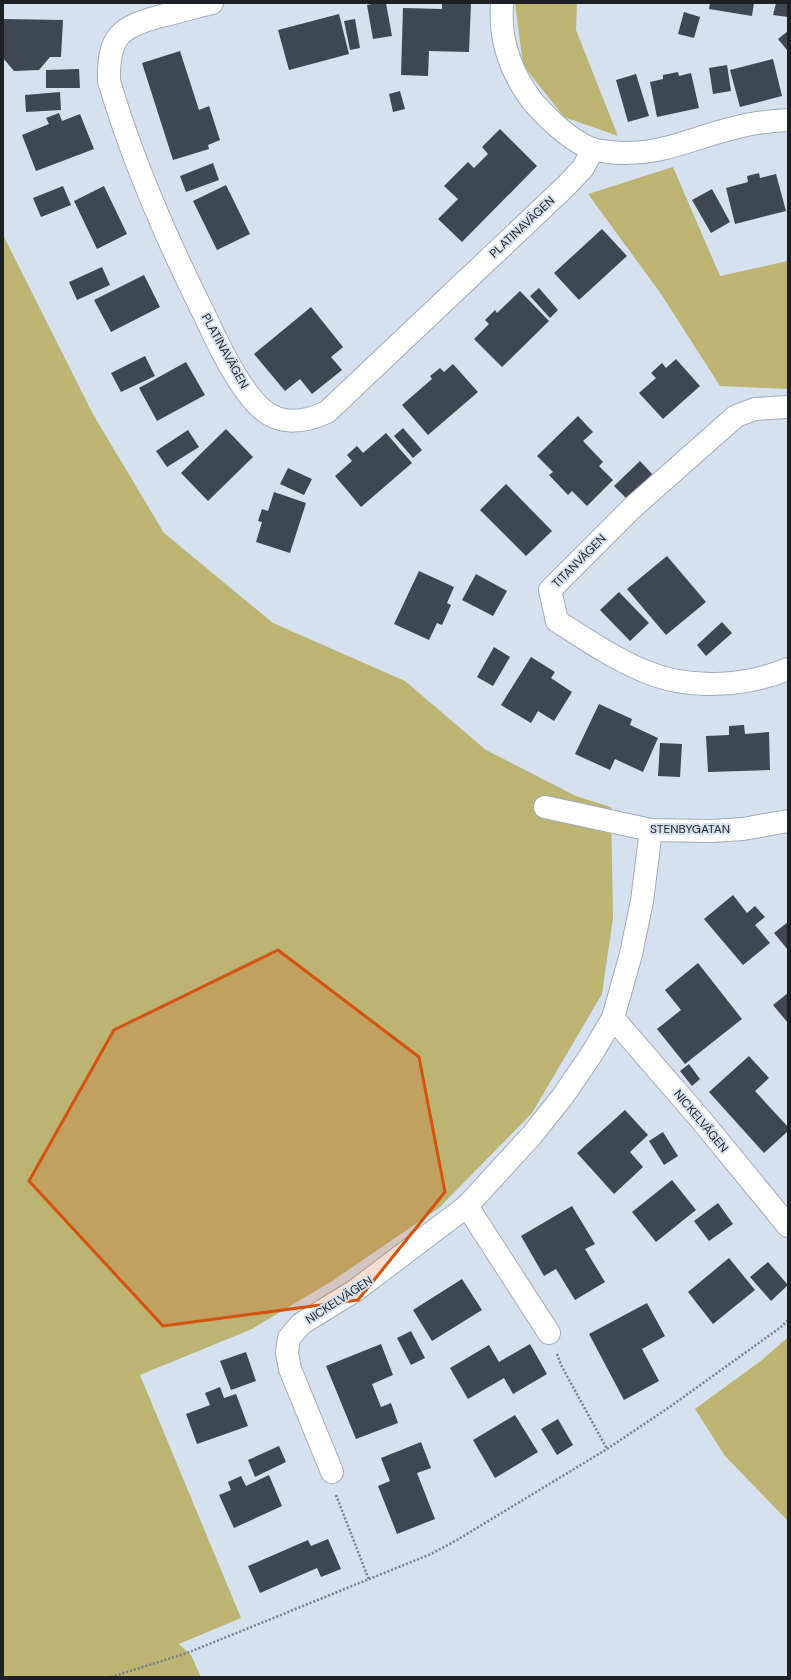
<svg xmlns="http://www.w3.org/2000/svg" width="791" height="1680" font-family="'DM Sans',sans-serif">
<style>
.green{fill:#bdb474}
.building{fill:#3e4752}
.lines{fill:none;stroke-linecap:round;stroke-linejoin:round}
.minor-casing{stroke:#a0abb7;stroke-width:24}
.path{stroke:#777f88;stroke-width:2.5;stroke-dasharray:2 2;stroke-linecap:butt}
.minor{stroke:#fff;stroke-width:22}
.marked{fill:#d4530f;fill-opacity:0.2;stroke:#d4530f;stroke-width:3;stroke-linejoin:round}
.labels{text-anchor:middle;stroke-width:4;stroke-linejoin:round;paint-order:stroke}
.street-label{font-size:12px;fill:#1d2126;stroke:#d5e1ee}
</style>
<rect width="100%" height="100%" fill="#d5e1ee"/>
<g class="green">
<polygon points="515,3 577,3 576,30 618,136 564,117 523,65"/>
<polygon points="673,167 720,276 788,261 788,389 720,386 661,294 588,194"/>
<polygon points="3,235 94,416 164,533 273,623 405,681 486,750 576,796 611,807 613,918 602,994 532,1113 439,1208 332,1281 252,1329 140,1375 241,1618 179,1644 191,1655 201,1677 3,1677"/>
<polygon points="788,1337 788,1521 725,1456 695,1409 762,1360"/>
</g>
<g class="building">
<polygon points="376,3 386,3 392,36 373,39 367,5"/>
<polygon points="442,3 471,3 469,52 429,51 428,76 401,75 403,8 442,9"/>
<polygon points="710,3 754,3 752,16 709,9"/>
<polygon points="776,3 788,3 788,17 773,15"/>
<polygon points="684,12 700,17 694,38 678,34"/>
<polygon points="339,14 349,54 289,70 278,30"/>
<polygon points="3,19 63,20 61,57 50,57 39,70 14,71 3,58"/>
<polygon points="355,19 360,48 350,50 344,21"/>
<polygon points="788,31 788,49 787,50 778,39"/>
<polygon points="180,51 199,110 209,106 220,140 208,145 209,149 173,160 142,63"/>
<polygon points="773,59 782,96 740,107 730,70"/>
<polygon points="727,65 731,91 713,94 709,68"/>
<polygon points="79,69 80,88 46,88 46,70"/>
<polygon points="678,72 679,76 691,73 699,108 657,117 650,82 663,79 663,75"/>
<polygon points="636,74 649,116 628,122 616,80"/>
<polygon points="400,91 405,109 393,112 389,94"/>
<polygon points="60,92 61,110 26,112 25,95"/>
<polygon points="59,113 62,121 80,114 94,149 36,171 22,135 49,124 46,118"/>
<polygon points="500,129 537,166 462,242 438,219 458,199 444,186 468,162 474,168 488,154 482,147"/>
<polygon points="213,163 219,180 186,192 180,176"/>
<polygon points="759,173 760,178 776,174 786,211 735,224 726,188 748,182 747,176"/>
<polygon points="226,185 250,234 217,250 193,201"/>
<polygon points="63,186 71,205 41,217 33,198"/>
<polygon points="104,186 127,234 97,249 74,201"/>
<polygon points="712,189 730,222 711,233 692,200"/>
<polygon points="602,229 627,256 579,300 554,273"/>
<polygon points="102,267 110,285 77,300 69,282"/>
<polygon points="144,275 160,307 111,332 94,300"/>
<polygon points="539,288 558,310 550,318 530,296"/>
<polygon points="520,291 549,321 502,367 474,339 489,324 485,320 495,310 497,313"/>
<polygon points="311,307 343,347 331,357 342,370 312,394 300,379 285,391 254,354"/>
<polygon points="145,356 155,376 121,392 111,373"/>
<polygon points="676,359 700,386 663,419 639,393 656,378 651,373 662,363 666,368"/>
<polygon points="186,362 205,395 157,421 139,388"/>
<polygon points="453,364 478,392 428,435 402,405 432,379 430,376 440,368 444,372"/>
<polygon points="578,416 593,432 583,441 603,462 599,466 613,480 587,506 572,491 568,495 549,475 553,472 537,456"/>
<polygon points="403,428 422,450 413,458 394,436"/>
<polygon points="226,429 253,457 208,501 181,473"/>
<polygon points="188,430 199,447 167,467 156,451"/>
<polygon points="386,433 412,463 361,507 335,476 352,461 347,455 357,446 363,453"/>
<polygon points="640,461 654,476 629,501 614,486"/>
<polygon points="288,468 312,479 304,495 280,484"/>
<polygon points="506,484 552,531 526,556 480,510"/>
<polygon points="274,492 306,503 290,553 256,542 262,522 258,521 262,509 268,511"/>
<polygon points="667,556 706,602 666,635 627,589"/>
<polygon points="419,571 454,587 447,603 451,605 442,625 437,623 429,640 394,624"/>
<polygon points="476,574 507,591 493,616 462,600"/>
<polygon points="619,592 649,623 630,641 600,610"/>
<polygon points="722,622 732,633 706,656 697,645"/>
<polygon points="494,647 510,657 493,686 477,677"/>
<polygon points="531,657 555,672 551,678 572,692 554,721 538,711 531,723 501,705"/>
<polygon points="599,704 632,719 630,725 658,738 643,772 615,759 610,770 575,754"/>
<polygon points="744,725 745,734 769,732 770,770 708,772 706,736 729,735 729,726"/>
<polygon points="660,743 682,744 680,777 658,776"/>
<polygon points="733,895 747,913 755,906 765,917 755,925 770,943 743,965 704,919"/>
<polygon points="788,922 788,950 774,933"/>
<polygon points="698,963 742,1019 685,1064 657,1029 681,1010 665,990"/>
<polygon points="788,993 788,1023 773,1005"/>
<polygon points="749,1056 769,1078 755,1091 788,1127 788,1131 764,1153 709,1092"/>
<polygon points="689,1064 700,1079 692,1086 680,1071"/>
<polygon points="625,1110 648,1135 630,1152 643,1167 614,1194 577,1153"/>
<polygon points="663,1132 678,1156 664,1165 649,1141"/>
<polygon points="672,1180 696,1210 656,1242 632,1212"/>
<polygon points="718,1203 733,1224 709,1241 694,1221"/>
<polygon points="572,1206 595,1244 585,1249 605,1282 575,1300 556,1269 544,1276 521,1236"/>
<polygon points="729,1258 755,1290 713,1324 688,1292"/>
<polygon points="768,1262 788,1285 771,1301 750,1277"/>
<polygon points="462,1279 482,1310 432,1341 413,1310"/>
<polygon points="647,1303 665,1336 642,1349 659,1381 624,1400 589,1334"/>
<polygon points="411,1331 425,1358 411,1365 397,1338"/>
<polygon points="381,1344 393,1375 372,1384 381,1407 391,1403 398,1423 356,1439 326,1366"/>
<polygon points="530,1344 547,1374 513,1394 504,1378 468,1399 450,1368 489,1345 499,1362"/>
<polygon points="246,1352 256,1381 231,1390 220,1361"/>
<polygon points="220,1387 224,1398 236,1394 248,1426 197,1444 186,1414 210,1405 205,1393"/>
<polygon points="515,1415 538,1452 495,1478 473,1440"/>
<polygon points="558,1419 573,1445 557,1455 541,1429"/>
<polygon points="421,1442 431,1468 417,1473 435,1519 397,1534 378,1486 390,1481 381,1458"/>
<polygon points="279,1446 286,1462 255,1477 248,1460"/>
<polygon points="269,1475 282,1506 234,1528 219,1495 231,1490 228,1482 241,1476 246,1486"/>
<polygon points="328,1539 341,1569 321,1577 317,1568 260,1593 248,1566 308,1540 311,1546"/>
</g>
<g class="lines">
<defs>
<g id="minor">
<path d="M212,3C195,7 178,12 161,16C120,27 108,36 109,81C133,163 167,240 205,316C218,344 239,389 262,409C281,426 306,422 327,412L566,186L583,168L593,149"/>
<path d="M502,3C499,40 511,73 533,102C549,120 569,140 592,149C597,151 604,151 610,152C656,158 691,138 734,128C751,123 770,121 788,120"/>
<path d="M788,407L755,409L736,416L632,508L550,590L557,621C585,639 613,658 644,671C688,690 745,687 788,669"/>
<polyline points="545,807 651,830 711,831 743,829 788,821"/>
<polyline points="613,1018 702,1121 788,1226"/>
<polyline points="467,1206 549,1333"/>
<polyline points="332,1472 290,1369 287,1353 289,1338 301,1324 356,1290 467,1206 532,1135 563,1096 593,1052 613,1018 631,954 642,901 651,830"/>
</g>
</defs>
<use href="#minor" class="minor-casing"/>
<g class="path">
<polyline points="557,1354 561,1365 607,1449"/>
<polyline points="336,1495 369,1580"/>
<polyline points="111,1677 187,1653 431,1554 457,1540 607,1449 671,1406 781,1327 788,1320"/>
</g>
<use href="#minor" class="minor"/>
</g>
<path class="marked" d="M278,950L419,1057L445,1192L358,1300L163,1326L29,1181L114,1030Z"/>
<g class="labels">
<g class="street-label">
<text transform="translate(522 227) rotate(-43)" y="4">PLATINAVÄGEN</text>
<text transform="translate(225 351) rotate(61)" y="4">PLATINAVÄGEN</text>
<text transform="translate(579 561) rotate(-45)" y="4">TITANVÄGEN</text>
<text x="690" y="833">STENBYGATAN</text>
<text transform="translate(701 1121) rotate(50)" y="4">NICKELVÄGEN</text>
<text transform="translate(339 1300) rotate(-33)" y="4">NICKELVÄGEN</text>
</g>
</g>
<rect width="791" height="1680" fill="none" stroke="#1d2126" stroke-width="8"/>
</svg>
